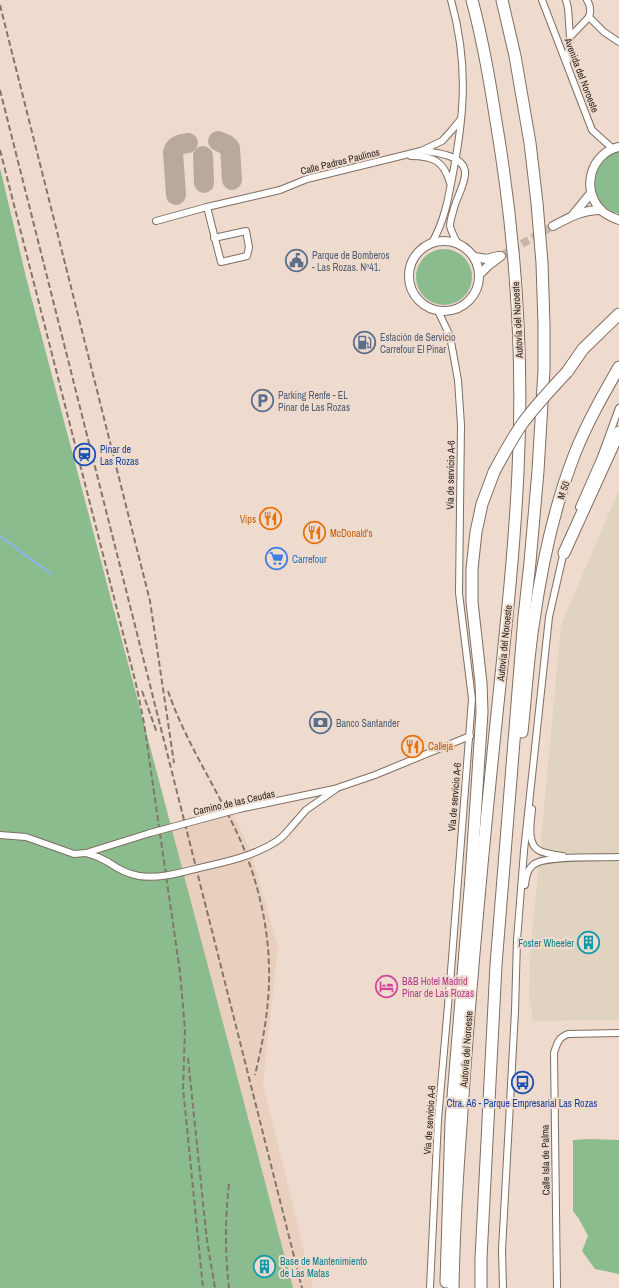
<svg xmlns="http://www.w3.org/2000/svg" width="619" height="1288" font-family="'Archivo Narrow',sans-serif">
<style>
.commercial{fill:#e0d4c0}
.built{fill:#e9cfbe}
.green{fill:#8abc8d}
.lines{fill:none;stroke-linecap:round;stroke-linejoin:round}
.stream{stroke:#88b7f2;stroke-width:2}
.taxiway{stroke:#b9a89e;stroke-width:20}
.tertiary-tunnel{stroke:#c8b6ab;stroke-width:8;stroke-dasharray:8 4;stroke-linecap:butt}
.minor-casing{stroke:#7f6e62;stroke-width:8}
.tertiary-casing{stroke:#7f6e62;stroke-width:10}
.motorway-casing{stroke:#7f6e62;stroke-width:13}
.minor{stroke:#fff;stroke-width:6}
.tertiary{stroke:#fff;stroke-width:8}
.motorway{stroke:#fff;stroke-width:11}
.rail{stroke:#83766d;stroke-width:2;stroke-dasharray:6 3;stroke-linecap:butt}
.minor-bridge-casing{stroke:#7f6e62;stroke-width:8;stroke-linecap:butt}
.motorway-bridge-casing{stroke:#7f6e62;stroke-width:13;stroke-linecap:butt}
.minor-bridge{stroke:#fff;stroke-width:6}
.motorway-bridge{stroke:#fff;stroke-width:11}
.labels{text-anchor:middle;stroke-width:4;stroke-linejoin:round;paint-order:stroke}
.street-label{font-size:10px;fill:#2a231e;stroke:#efdbce}
.service-label{font-size:10px;fill:#4e5e75;stroke:#efdbce;text-anchor:start}
.transit-label{font-size:10px;fill:#164399;stroke:#efdbce;text-anchor:start}
.food-label{font-size:10px;fill:#c56008;stroke:#efdbce;text-anchor:start}
.shop-label{font-size:10px;fill:#366cbe;stroke:#efdbce;text-anchor:start}
.culture-label{font-size:10px;fill:#0d838f;stroke:#efdbce;text-anchor:end}
.hotel-label{font-size:10px;fill:#b23c85;stroke:#efdbce;text-anchor:start}
</style>
<rect width="100%" height="100%" fill="#efdbce"/>
<polygon class="commercial" points="619,490 619,1020 533,1021 529,995 530,958 561,625"/>
<polygon class="built" points="233,814 250,849 278,947 263,1083 313,1288 184,1288 132,842"/>
<g class="green">
<path d="M619,152V214C615,213 611,211 608,209C589,196 591,167 610,155C613,154 616,153 619,152Z"/>
<polygon points="0,168 27,281 293,1288 0,1288"/>
<circle cx="444" cy="277" r="28"/>
<polygon points="590,1139 619,1140 619,1274 595,1269 582,1251 588,1236 579,1219 573,1211 573,1140"/>
</g>
<g class="lines">
<polyline class="stream" points="0,536 51,574"/>
<g class="taxiway">
<polyline points="218,141 227,145 230,148 232,180"/>
<polyline points="203,156 204,183"/>
<path d="M176,195L173,152C175,145 181,144 188,143"/>
</g>
<polyline class="tertiary-tunnel" points="501,256 553,226"/>
<defs>
<g id="minor">
<polyline points="542,0 592,130 613,149"/>
<polyline points="566,0 568,8 570,37"/>
<path d="M587,0C591,6 591,11 589,17L604,32L619,42"/>
<polyline points="567,61 570,37 589,17"/>
<polyline points="421,151 442,141 452,130 461,119"/>
<path d="M411,156C433,156 444,161 450,183"/>
<polyline points="156,221 207,207"/>
<path d="M214,238L246,231L249,247L247,256L221,262L207,207L280,190L307,179L421,151C434,152 467,155 465,175C464,186 457,197 454,208C453,213 450,220 450,226C451,231 455,238 457,243"/>
<path d="M432,243C445,219 448,200 453,173C465,112 468,61 451,0"/>
<polyline points="579,507 601,457 619,408"/>
<polyline points="239,809 334,789 375,775 470,736"/>
<path d="M532,809C531,821 526,845 540,851C547,854 556,855 563,856"/>
<polyline points="292,826 306,810 336,789"/>
<polyline points="0,835 26,837 74,854 86,853 150,833"/>
<polyline points="86,853 98,857 108,862"/>
<path d="M525,885C526,877 527,870 533,865C544,855 602,858 619,857"/>
<polyline points="430,1288 438,1120 451,971 472,699 459,593 461,425 458,380 450,336 438,311"/>
<polyline points="503,1288 502,1250 515,1011 517,940 524,851 549,617 564,551"/>
<path d="M557,1288L554,1053C557,1043 559,1037 568,1034L619,1033"/>
</g>
<g id="tertiary">
<path d="M619,147C591,153 581,188 600,209C605,215 612,217 619,220"/>
<polyline points="573,215 591,193"/>
<path d="M553,226C570,217 582,210 601,210"/>
<circle cx="444" cy="276" r="35"/>
<polyline points="475,257 486,259 498,256"/>
<polyline points="480,274 489,265 501,256"/>
</g>
<g id="motorway">
<polyline points="567,372 583,349 619,314"/>
<polyline points="564,553 619,432"/>
<path d="M522,732C526,695 528,657 534,620C542,563 554,507 575,453C587,423 603,395 619,367"/>
<polyline points="446,1282 451,1121 471,878 482,712 481,683 472,602 472,569 476,532 482,504 494,472"/>
<path d="M453,1288C454,1234 457,1180 461,1126C469,998 481,870 494,743C503,653 514,562 518,471C524,352 515,232 495,115C489,76 482,37 472,0"/>
<polyline points="481,1288 481,1258 496,965 524,617 530,562 538,471 544,370 544,325 542,263 537,203 530,143 515,56 502,0"/>
</g>
</defs>
<use href="#minor" class="minor-casing"/>
<use href="#tertiary" class="tertiary-casing"/>
<use href="#motorway" class="motorway-casing"/>
<use href="#minor" class="minor"/>
<use href="#tertiary" class="tertiary"/>
<use href="#motorway" class="motorway"/>
<g class="rail">
<polyline points="0,5 150,601 174,763"/>
<polyline points="0,90 302,1288"/>
<polyline points="0,150 136,684 144,723 180,972 185,1030 183,1088 203,1288"/>
<polyline points="142,691 157,733"/>
<path d="M168,691C185,741 216,787 238,835C261,886 273,944 268,1000C266,1025 261,1050 255,1075"/>
<polyline points="188,1058 207,1241 215,1288"/>
<path d="M229,1184C225,1219 225,1253 229,1288"/>
</g>
<defs>
<g id="minor-bridge">
<polyline points="150,833 239,809"/>
<path d="M108,862C118,869 127,874 139,876C159,879 179,873 199,868C226,862 254,856 277,841C283,837 287,832 292,826"/>
</g>
<path id="motorway-bridge" d="M494,472C503,455 512,439 522,424C536,405 551,389 567,372"/>
</defs>
<use href="#minor-bridge" class="minor-bridge-casing"/>
<use href="#motorway-bridge" class="motorway-bridge-casing"/>
<use href="#minor-bridge" class="minor-bridge"/>
<use href="#motorway-bridge" class="motorway-bridge"/>
</g>
<defs>
<symbol id="civic-ring" viewBox="-11 -11 22 22"><circle r="9.5" fill="#efdbce" stroke="#5c6f8a" stroke-width="1.5"/><path d="M-.6-6.5H3V-4.5H.6V-3L4-1V1h2V6H-6V1h2V-1L-.6-3ZM-1.2 2.5V6h2.4V2.5Z" fill="#5c6f8a"/></symbol>
<symbol id="fuel-ring" viewBox="-11 -11 22 22"><circle r="9.5" fill="#efdbce" stroke="#5c6f8a" stroke-width="1.5"/><path d="M-5.5-6h7V0h2V4h1.3V-2.5L3-4.5l.8-.8L6-3V5H2.5V1h-1V6h-7ZM-4.2-4.7v3.2H.2V-4.7Z" fill="#5c6f8a"/></symbol>
<symbol id="parking-ring" viewBox="-11 -11 22 22"><circle r="9.5" fill="#efdbce" stroke="#5c6f8a" stroke-width="1.5"/><path d="M-3.5-5.5H1a3.5 3.5 0 0 1 0 7H-1V5.5H-3.5ZM-1-3.4V-.6H.8a1.4 1.4 0 0 0 0-2.8Z" fill="#5c6f8a"/></symbol>
<symbol id="station-ring" viewBox="-11 -11 22 22"><circle r="9.5" fill="#efdbce" stroke="#1a4fb4" stroke-width="1.5"/><path d="M-3-6H3Q5-6 5-4V2Q5 4 3 4L4.5 6H3L1.5 4h-3L-3 6H-4.5L-3 4Q-5 4-5 2V-4Q-5-6-3-6ZM-3.5-4v3h7v-3ZM-3.5 1v1.5H-2V1ZM2 1v1.5H3.5V1Z" fill="#1a4fb4"/></symbol>
<symbol id="restaurant-ring" viewBox="-11 -11 22 22"><circle r="9.5" fill="#efdbce" stroke="#e8710a" stroke-width="1.5"/><path d="M-5-6h1v4h1v-4h1v4h1v-4h1v5L-1.5 .5V6h-2V.5L-5-1ZM5-6V6H3V1.5H1.5Q1.5-4 5-6Z" fill="#e8710a"/></symbol>
<symbol id="supermarket-ring" viewBox="-11 -11 22 22"><circle r="9.5" fill="#efdbce" stroke="#3f7fe0" stroke-width="1.5"/><path d="M-6-5.5h2.5l.6 2H6L4.5 2H-2.5L-4.4-4H-6ZM-1.5 3.2a1.3 1.3 0 1 0 .1 0ZM3 3.2a1.3 1.3 0 1 0 .1 0Z" fill="#3f7fe0"/></symbol>
<symbol id="bank-ring" viewBox="-11 -11 22 22"><circle r="9.5" fill="#efdbce" stroke="#5c6f8a" stroke-width="1.5"/><path d="M-6-4H6V4H-6ZM0-2.3a2.3 2.3 0 1 0 0 4.6a2.3 2.3 0 1 0 0-4.6Z" fill="#5c6f8a"/></symbol>
<symbol id="building-ring" viewBox="-11 -11 22 22"><circle r="9.5" fill="#efdbce" stroke="#0f9aa8" stroke-width="1.5"/><path d="M-4-6H4V6H1V3H-1V6H-4ZM-2.5-4.3h1.7v1.8h-1.7ZM.8-4.3h1.7v1.8H.8ZM-2.5-1h1.7V.8h-1.7ZM.8-1h1.7V.8H.8Z" fill="#0f9aa8"/></symbol>
<symbol id="hotel-ring" viewBox="-11 -11 22 22"><circle r="9.5" fill="#efdbce" stroke="#d1479c" stroke-width="1.5"/><path d="M-6-4.5h1.5V1H6V5H4.5V3h-9V5H-6ZM-4 0a1.8 1.8 0 1 1 3.6 0ZM.5 0V-2.5h3Q6-2.5 6 0Z" fill="#d1479c"/></symbol>
<symbol id="bus-ring" viewBox="-11 -11 22 22"><circle r="9.5" fill="#efdbce" stroke="#1a4fb4" stroke-width="1.5"/><path d="M-5-6H5V4H4V6H2V4H-2V6H-4V4H-5ZM-3.5-4V0h7V-4ZM-3.5 1.2v1.5H-2V1.2ZM2 1.2v1.5H3.5V1.2Z" fill="#1a4fb4"/></symbol>
</defs>
<g fill-rule="evenodd">
<use href="#civic-ring" x="284" y="248" width="25" height="25"/>
<use href="#fuel-ring" x="352" y="330" width="25" height="25"/>
<use href="#parking-ring" x="250" y="388" width="25" height="25"/>
<use href="#station-ring" x="72" y="442" width="25" height="25"/>
<use href="#restaurant-ring" x="258" y="506" width="25" height="25"/>
<use href="#restaurant-ring" x="302" y="520" width="25" height="25"/>
<use href="#supermarket-ring" x="264" y="546" width="25" height="25"/>
<use href="#bank-ring" x="308" y="710" width="25" height="25"/>
<use href="#restaurant-ring" x="400" y="734" width="25" height="25"/>
<use href="#building-ring" x="576" y="930" width="25" height="25"/>
<use href="#hotel-ring" x="374" y="974" width="25" height="25"/>
<use href="#bus-ring" x="510" y="1070" width="25" height="25"/>
<use href="#building-ring" x="252" y="1254" width="25" height="25"/>
</g>
<g class="labels">
<g class="street-label">
<text transform="translate(582 75) rotate(69)" y="4">Avenida del Noroeste</text>
<text transform="translate(340 161) rotate(-14)" y="4">Calle Padres Paulinos</text>
<text transform="translate(517 320) rotate(-93)" y="4">Autovía del Noroeste</text>
<text transform="translate(450 475) rotate(-89)" y="4">Vía de servicio A-6</text>
<text transform="translate(563 490) rotate(-71)" y="4">M 50</text>
<text transform="translate(504 643) rotate(-84)" y="4">Autovía del Noroeste</text>
<text transform="translate(454 797) rotate(-85)" y="4">Vía de servicio A-6</text>
<text transform="translate(234 802) rotate(-13)" y="4">Camino de las Ceudas</text>
<text transform="translate(466 1049) rotate(-86)" y="4">Autovía del Noroeste</text>
<text transform="translate(429 1120) rotate(-86)" y="4">Vía de servicio A-6</text>
<text transform="translate(545 1160) rotate(-91)" y="4">Calle Isla de Palma</text>
</g>
<g class="service-label">
<text x="312" y="259">Parque de Bomberos<tspan x="312" dy="12">- Las Rozas. Nº41.</tspan></text>
<text x="380" y="341">Estación de Servicio<tspan x="380" dy="12">Carrefour El Pinar</tspan></text>
<text x="278" y="399">Parking Renfe - EL<tspan x="278" dy="12">Pinar de Las Rozas</tspan></text>
<text x="336" y="727">Banco Santander</text>
</g>
<g class="transit-label">
<text x="100" y="453">Pinar de<tspan x="100" dy="12">Las Rozas</tspan></text>
<text x="522" y="1107" text-anchor="middle">Ctra. A6 - Parque Empresarial Las Rozas</text>
</g>
<g class="food-label">
<text x="256" y="523" text-anchor="end">Vips</text>
<text x="330" y="537">McDonald's</text>
<text x="428" y="750">Calleja</text>
</g>
<g class="shop-label">
<text x="292" y="563">Carrefour</text>
</g>
<g class="culture-label">
<text x="574" y="947">Foster Wheeler</text>
<text x="280" y="1265" text-anchor="start">Base de Mantenimiento<tspan x="280" dy="12">de Las Matas</tspan></text>
</g>
<g class="hotel-label">
<text x="402" y="985">B&amp;B Hotel Madrid<tspan x="402" dy="12">Pinar de Las Rozas</tspan></text>
</g>
</g>
</svg>
